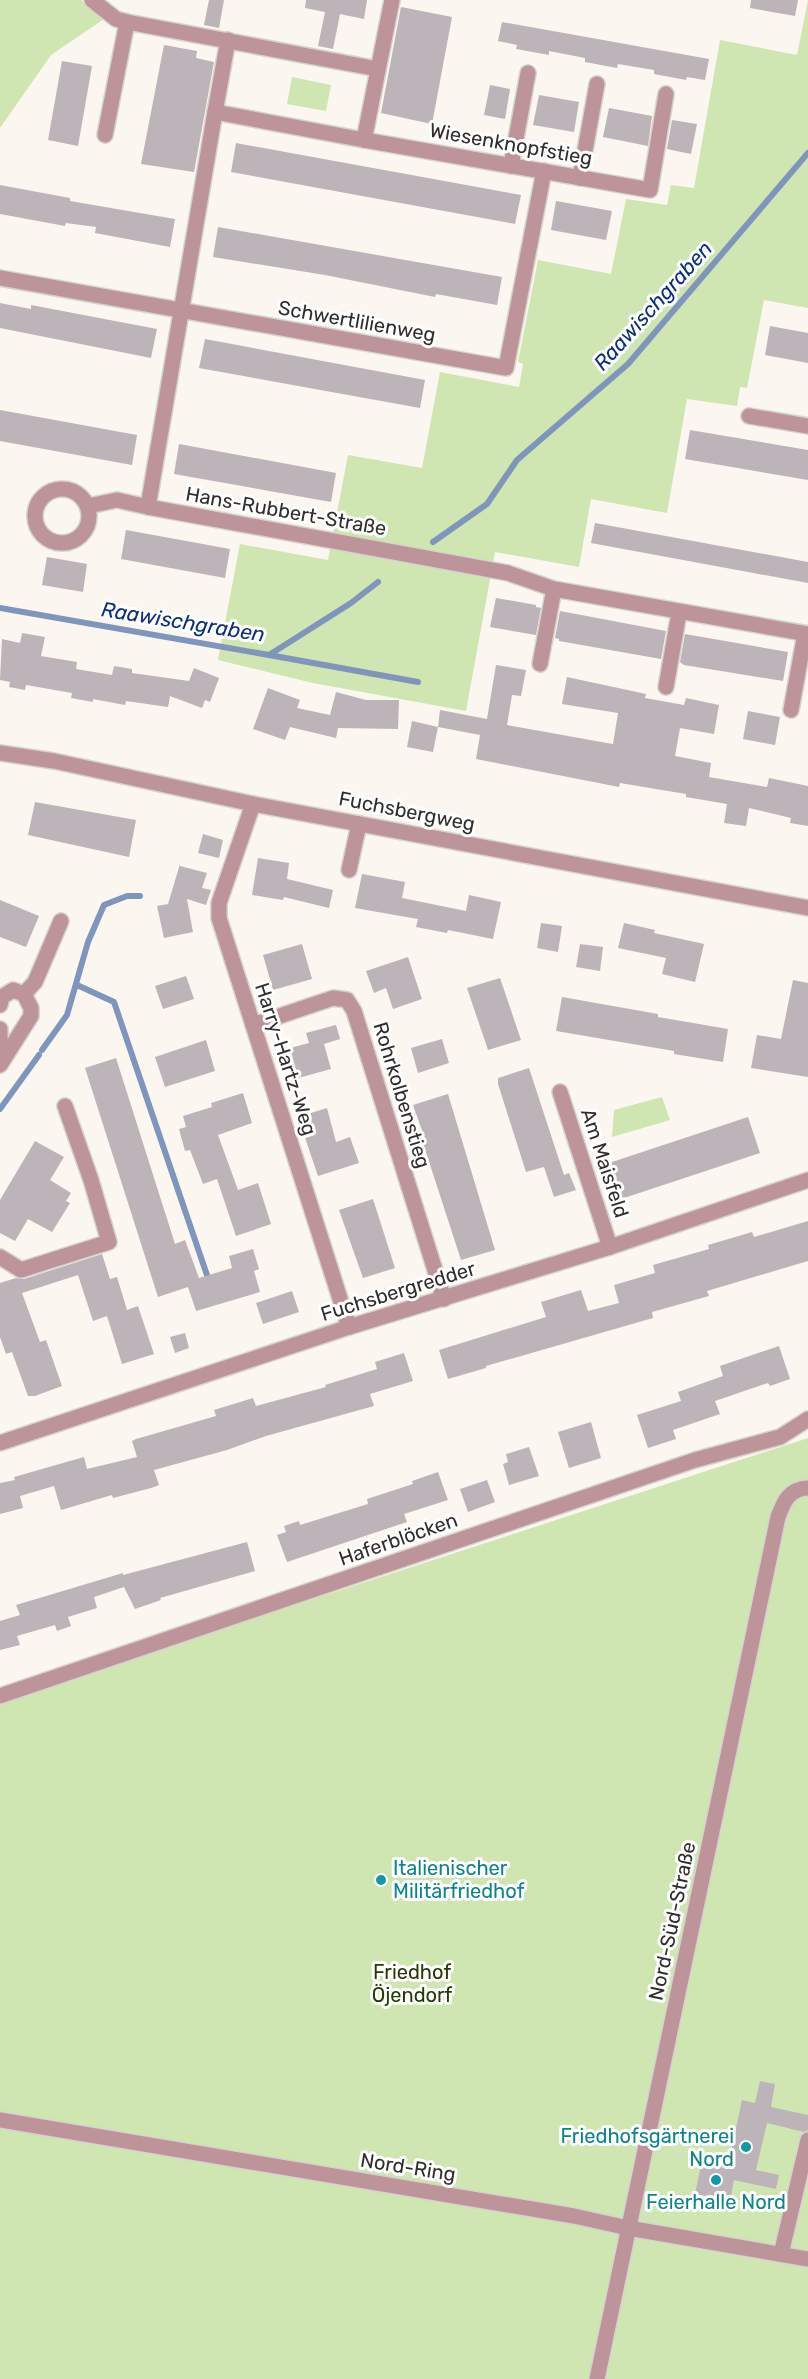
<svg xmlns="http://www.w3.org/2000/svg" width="808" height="2379" font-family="Rubik,sans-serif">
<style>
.green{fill:#cfe6b2}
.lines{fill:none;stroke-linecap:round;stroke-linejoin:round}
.stream{stroke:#8095bc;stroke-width:6}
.building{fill:#bcb4b8}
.minor-casing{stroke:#d6d2cc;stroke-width:18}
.minor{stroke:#bc949a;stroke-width:15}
.culture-dot{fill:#0f9aa8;stroke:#fff;stroke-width:2}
.labels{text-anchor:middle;stroke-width:6;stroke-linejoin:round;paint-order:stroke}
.street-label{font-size:20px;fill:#302e2c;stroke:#fff}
.culture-label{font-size:20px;fill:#0d838f;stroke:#fff;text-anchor:start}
.park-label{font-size:20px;fill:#263900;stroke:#fff}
.water-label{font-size:21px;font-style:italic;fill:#0b2f7d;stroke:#fff}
</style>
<rect width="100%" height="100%" fill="#fbf6ef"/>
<g class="green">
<polygon points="0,0 81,0 104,19 51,55 0,128"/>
<polygon points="808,0 808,308 764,300 747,388 740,387 737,406 687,399 667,513 591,499 579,567 495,552 466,711 313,683 218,660 240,544 328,560 348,455 422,468 440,372 519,387 523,364 518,362 538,260 611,274 626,199 667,205 671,185 694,188 720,40 797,55"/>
<polygon points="292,77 331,85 326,111 287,104"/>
<polygon points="662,1097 670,1120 612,1137 614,1110"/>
<polygon points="808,1438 808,2379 0,2379 0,1701"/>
</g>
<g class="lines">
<g class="stream">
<polyline points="433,542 487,504 517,460 628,364 808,153"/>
<polyline points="0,608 269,655 351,603 378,582"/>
<polyline points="269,655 418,682"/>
<polyline points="77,985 114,1002 209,1281"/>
<polyline points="42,1050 67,1015 88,942 104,905 127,896 140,896"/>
<polyline points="0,1109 39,1055"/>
</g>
</g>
<g class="building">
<polygon points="209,0 224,0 219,28 204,25"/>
<polygon points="306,0 367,0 364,19 340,14 333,49 318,46 325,12 305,8"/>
<polygon points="751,0 798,0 795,16 750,8"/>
<polygon points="401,7 452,17 432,124 381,113"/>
<polygon points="502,22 709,59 705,80 687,77 686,80 654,74 654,70 618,64 617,68 585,62 585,58 549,51 549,55 516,49 517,45 498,41"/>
<polygon points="164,45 197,51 196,58 214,62 194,172 141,164"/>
<polygon points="62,61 92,66 78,146 48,140"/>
<polygon points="490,85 510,89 505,119 484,115"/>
<polygon points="539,95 579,102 574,132 533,125"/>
<polygon points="609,108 652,116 648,146 603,137"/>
<polygon points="672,120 697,124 691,154 667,149"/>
<polygon points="236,143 521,195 515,224 231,172"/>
<polygon points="0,185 70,198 70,201 175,219 170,247 95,233 96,227 66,223 65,226 0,214"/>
<polygon points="556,201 612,211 606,240 551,230"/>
<polygon points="218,227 502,277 497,305 436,294 435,297 325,275 213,257"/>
<polygon points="0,303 31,309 31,305 157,329 151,358 0,328"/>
<polygon points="770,326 808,333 808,363 765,355"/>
<polygon points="205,339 425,380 420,408 199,368"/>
<polygon points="0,410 137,435 132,465 0,441"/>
<polygon points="690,430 808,450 808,480 685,459"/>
<polygon points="179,444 336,473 331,502 174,474"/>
<polygon points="595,523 808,562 808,583 591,543"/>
<polygon points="126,530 230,549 225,578 121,559"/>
<polygon points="47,557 87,564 83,592 42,585"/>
<polygon points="496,598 536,605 536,607 541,608 536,635 490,627"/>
<polygon points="560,611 666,631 661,659 559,641 559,639 555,638"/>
<polygon points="22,633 45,637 41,656 77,662 76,669 112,675 114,666 132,669 132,673 189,681 194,668 219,678 210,702 205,700 202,708 170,696 168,707 126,701 125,705 93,699 93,702 71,698 72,693 26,685 25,690 9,687 10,682 0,680 2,639 20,643"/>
<polygon points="685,634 788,652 783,681 684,665 680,662"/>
<polygon points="496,665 526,670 521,696 512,695 507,725 607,743 613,744 618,713 562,704 567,677 646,694 645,698 684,705 686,698 719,705 714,734 680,728 675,756 711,763 709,777 767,787 769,778 808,786 808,826 790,823 791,818 749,808 746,826 724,823 727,804 686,797 686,794 620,783 619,787 476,759 480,735 438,727 440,710 487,719"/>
<polygon points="268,688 300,700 297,708 330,715 336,692 366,700 399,700 398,729 338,728 336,738 290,727 285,740 253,729"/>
<polygon points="748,711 780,717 775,745 743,739"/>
<polygon points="412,721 438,727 433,752 407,747"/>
<polygon points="35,802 136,820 129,857 28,835"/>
<polygon points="203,834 223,840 219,858 198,853"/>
<polygon points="258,858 289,863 287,879 333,890 329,908 284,897 283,900 252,895"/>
<polygon points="180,864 180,866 207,873 202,888 211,890 206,905 187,899 193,932 164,938 157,906 168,904"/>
<polygon points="362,874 405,882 402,898 466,911 469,895 501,902 493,939 448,930 447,933 416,927 418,919 355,908"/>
<polygon points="0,900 39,916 26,947 0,937"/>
<polygon points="541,923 562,926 558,952 537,948"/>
<polygon points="624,923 655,930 654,933 704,944 695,982 662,974 666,958 618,948"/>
<polygon points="302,944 312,979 273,990 263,955"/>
<polygon points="580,944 603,947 600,971 576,967"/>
<polygon points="408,957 422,999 393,1009 386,988 374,993 366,971"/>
<polygon points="186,976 194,999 163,1009 155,986"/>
<polygon points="500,978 521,1040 488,1050 467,988"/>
<polygon points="793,980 808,983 808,1077 751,1068 757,1035 781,1039"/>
<polygon points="562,997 658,1014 658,1017 728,1029 723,1062 674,1054 674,1051 556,1031"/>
<polygon points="336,1025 340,1039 324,1044 331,1069 298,1078 290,1048 309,1043 306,1033"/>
<polygon points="442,1039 449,1063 418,1073 411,1048"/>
<polygon points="206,1040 215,1071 165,1087 155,1057"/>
<polygon points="116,1058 175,1244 185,1240 199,1278 232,1268 229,1256 253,1249 259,1269 254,1271 260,1292 196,1311 188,1287 158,1297 85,1068"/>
<polygon points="529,1068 564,1175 569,1173 576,1190 554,1197 544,1167 526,1172 498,1084 498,1078"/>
<polygon points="243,1093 252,1123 218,1135 238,1190 258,1183 271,1224 236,1236 217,1179 203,1184 190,1150 185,1151 179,1129 186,1127 183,1116 212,1107 211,1103"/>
<polygon points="448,1094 495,1250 461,1260 422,1140 425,1139 413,1105"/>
<polygon points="327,1108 336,1142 350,1137 359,1163 318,1176 298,1117"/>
<polygon points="748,1117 760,1153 612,1202 600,1166"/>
<polygon points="35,1141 64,1157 50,1180 71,1193 66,1201 70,1203 52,1232 28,1219 15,1241 0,1233 0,1200"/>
<polygon points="373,1199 395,1268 363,1278 339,1210"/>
<polygon points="808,1221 808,1261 707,1291 709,1296 652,1312 653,1318 486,1366 486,1368 448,1379 439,1350 546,1317 541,1302 581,1290 588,1311 619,1303 614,1285 655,1273 653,1265 709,1249 708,1245 752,1232 754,1237"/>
<polygon points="102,1254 110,1279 117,1277 127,1310 138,1306 154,1354 122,1364 107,1316 93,1321 78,1275 22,1293 40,1342 46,1340 62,1386 35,1396 28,1396 12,1352 6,1354 0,1337 0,1283 16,1278 24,1279"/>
<polygon points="292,1291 299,1312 263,1324 256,1303"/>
<polygon points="185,1333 189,1348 175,1353 170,1337"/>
<polygon points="779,1346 790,1379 770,1386 768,1383 715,1401 720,1414 673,1430 676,1439 648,1448 637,1415 681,1401 678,1392 723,1376 720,1366"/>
<polygon points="404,1353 413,1381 370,1394 374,1406 266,1436 227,1450 154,1470 159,1485 151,1488 113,1498 112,1495 61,1510 54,1486 20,1496 23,1508 0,1514 0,1483 15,1480 14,1477 84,1457 87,1469 137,1457 132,1441 136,1439 216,1416 214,1410 253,1398 256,1406 326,1387 325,1385 377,1369 375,1362"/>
<polygon points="591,1422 601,1458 569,1468 558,1432"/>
<polygon points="529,1447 539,1476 509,1485 503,1464 508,1462 506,1454"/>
<polygon points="438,1472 448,1500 404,1514 407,1522 287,1562 277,1535 286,1532 284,1526 299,1521 300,1525 368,1504 367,1499 413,1484 412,1481"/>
<polygon points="487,1480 495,1502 468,1512 460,1489"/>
<polygon points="247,1542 255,1571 160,1598 161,1600 135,1609 124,1587 94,1597 97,1608 68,1617 71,1626 57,1631 55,1625 17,1636 20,1645 0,1650 0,1621 20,1615 16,1605 123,1573 123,1575"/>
<polygon points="760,2081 775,2084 771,2107 808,2115 808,2130 804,2132 767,2123 756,2170 779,2175 776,2189 734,2180 730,2201 695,2194 702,2160 728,2165 742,2100 755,2103"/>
</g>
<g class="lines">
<defs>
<g id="minor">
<polyline points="92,0 116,19 127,22 378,69"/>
<polyline points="392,0 364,140 215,112 148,507 508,573 554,589 808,634"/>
<polyline points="215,112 228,40"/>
<polyline points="105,135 127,22"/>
<polyline points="364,140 650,190 666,94"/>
<polyline points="511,166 528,73"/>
<polyline points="580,178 597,84"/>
<polyline points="0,278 506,368 544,171"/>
<polyline points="749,416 808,426"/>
<circle cx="62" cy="516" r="27"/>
<polyline points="88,506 117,500 148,507"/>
<polyline points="540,664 554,589"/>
<polyline points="666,687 679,613"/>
<polyline points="791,710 805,634"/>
<polyline points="0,753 54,761 253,804 808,908"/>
<polyline points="253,804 219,903 219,918 349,1327"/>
<polyline points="349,870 359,824"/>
<polyline points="24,994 35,982 61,921"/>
<polyline points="0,1005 2,997 13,990 24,994 31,1008 31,1016 0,1065"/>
<polyline points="253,1025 333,998 347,1000 354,1011 444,1299"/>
<polyline points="0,1029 0,1064"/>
<polyline points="560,1092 610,1247"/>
<polyline points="0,1257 21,1270 109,1242 91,1180 65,1106"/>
<polyline points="0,1443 349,1327 610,1247 808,1180"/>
<polyline points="0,1696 695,1460 780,1437 808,1419"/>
<polyline points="0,2120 574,2216 628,2228 808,2259"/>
<polyline points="781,2254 808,2140"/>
<path d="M597,2379L778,1517C784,1501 789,1489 808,1488"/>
</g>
</defs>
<use href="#minor" class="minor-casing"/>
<use href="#minor" class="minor"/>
</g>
<g class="culture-dot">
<circle cx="381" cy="1880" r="6"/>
<circle cx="746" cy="2147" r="6"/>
<circle cx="716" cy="2180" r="6"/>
</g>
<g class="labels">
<g class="street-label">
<text transform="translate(511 144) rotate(10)" y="7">Wiesenknopfstieg</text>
<text transform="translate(357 321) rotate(10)" y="7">Schwertlilienweg</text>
<text transform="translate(286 511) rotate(10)" y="7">Hans-Rubbert-Straße</text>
<text transform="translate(407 811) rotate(11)" y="7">Fuchsbergweg</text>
<text transform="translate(286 1059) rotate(72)" y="7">Harry-Hartz-Weg</text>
<text transform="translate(402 1095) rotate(73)" y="7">Rohrkolbenstieg</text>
<text transform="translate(605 1163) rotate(72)" y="7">Am Maisfeld</text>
<text transform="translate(398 1291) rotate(-17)" y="7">Fuchsbergredder</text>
<text transform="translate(398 1539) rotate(-19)" y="7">Haferblöcken</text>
<text transform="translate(672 1921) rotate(-78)" y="7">Nord-Süd-Straße</text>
<text transform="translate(408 2167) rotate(9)" y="7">Nord-Ring</text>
</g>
<g class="culture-label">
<text x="393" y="1875">Italienischer<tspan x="393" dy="23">Militärfriedhof</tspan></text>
<text x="734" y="2143" text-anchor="end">Friedhofsgärtnerei<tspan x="734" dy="23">Nord</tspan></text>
<text x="716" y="2209" text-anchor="middle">Feierhalle Nord</text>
</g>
<g class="park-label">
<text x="412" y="1979">Friedhof<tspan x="412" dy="23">Öjendorf</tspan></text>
</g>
<g class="water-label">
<text transform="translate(653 306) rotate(-48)" y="7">Raawischgraben</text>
<text transform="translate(183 622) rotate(9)" y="7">Raawischgraben</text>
</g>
</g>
</svg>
